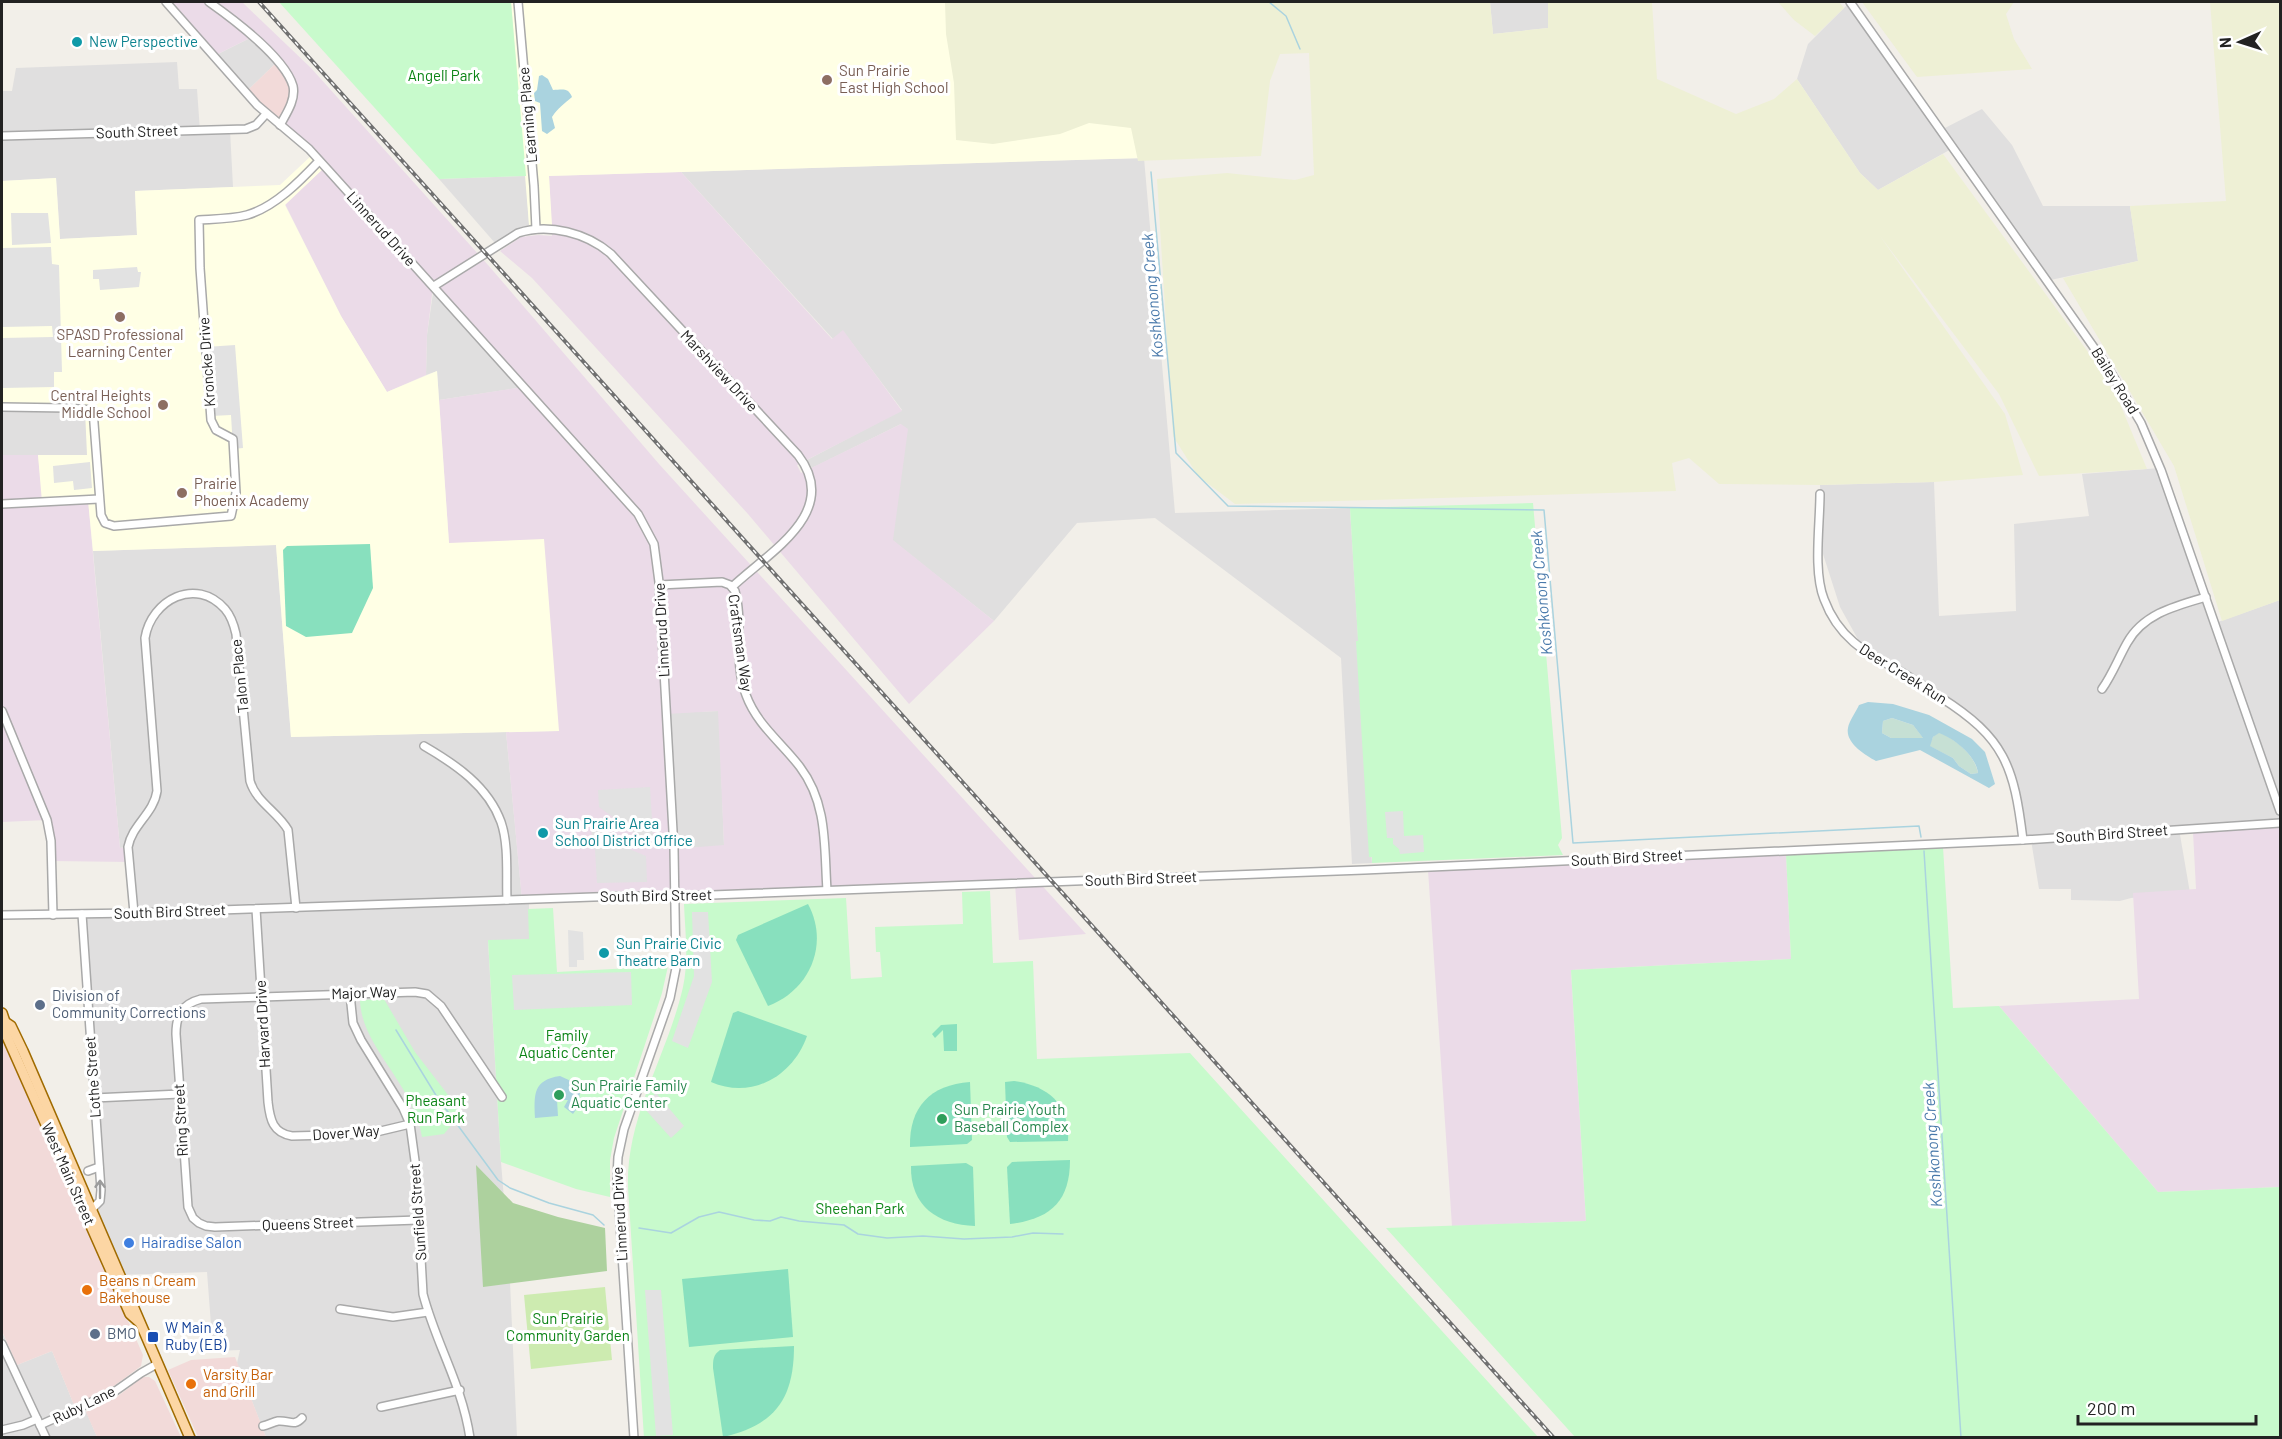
<svg xmlns="http://www.w3.org/2000/svg" width="2282" height="1439" font-family="Barlow,sans-serif">
<style>
.residential{fill:#e0dfdf}
.commercial{fill:#f2dad9}
.industrial{fill:#ebdbe8;fill-rule:evenodd}
.education{fill:#ffffe5}
.farmland{fill:#eef0d5}
.grass{fill:#cdebb0}
.forest{fill:#add19e}
.wetland{fill:#c6e0d4}
.park{fill:#c8facc}
.pitch{fill:#88e0be}
.parking{fill:#e2e2e2}
.water{fill:#aad3df;fill-rule:evenodd}
.lines{fill:none;stroke-linecap:round;stroke-linejoin:round}
.stream{stroke:#aad3df;stroke-width:1.5}
.minor-casing{stroke:#a9a9a9;stroke-width:10}
.major-casing{stroke:#a06b00;stroke-width:12}
.minor{stroke:#fff;stroke-width:7}
.major{stroke:#fcd6a4;stroke-width:9}
.rail-casing{stroke:#707070;stroke-width:4}
.rail{stroke:#fff;stroke-width:1.5;stroke-dasharray:4.5;stroke-linecap:butt}
.oneway{stroke:#9c9c9c}
.culture-dot{fill:#0f9aa8;stroke:#fff;stroke-width:2}
.education-dot{fill:#8d6e63;stroke:#fff;stroke-width:2}
.service-dot{fill:#5c6f8a;stroke:#fff;stroke-width:2}
.leisure-dot{fill:#2e9e5b;stroke:#fff;stroke-width:2}
.shop-dot{fill:#3f7fe0;stroke:#fff;stroke-width:2}
.food-dot{fill:#e8710a;stroke:#fff;stroke-width:2}
.transit-dot{fill:#1a4fb4;stroke:#fff;stroke-width:2}
.labels{text-anchor:middle;stroke-width:6;stroke-linejoin:round;paint-order:stroke}
.culture-label{font-size:15px;fill:#0d838f;stroke:#fff;text-anchor:start}
.education-label{font-size:15px;fill:#785e54;stroke:#fff;text-anchor:start}
.park-label{font-size:15px;fill:#0c8416;stroke:#fff}
.street-label{font-size:15px;fill:#222;stroke:#fff}
.service-label{font-size:15px;fill:#4e5e75;stroke:#fff;text-anchor:start}
.leisure-label{font-size:15px;fill:#27864d;stroke:#fff;text-anchor:start}
.shop-label{font-size:15px;fill:#366cbe;stroke:#fff;text-anchor:start}
.food-label{font-size:15px;fill:#c56008;stroke:#fff;text-anchor:start}
.transit-label{font-size:15px;fill:#164399;stroke:#fff;text-anchor:start}
.water-label{font-size:16px;font-style:italic;fill:#4a7aab;stroke:#fff}
</style>
<rect width="100%" height="100%" fill="#f2efe9"/>
<g class="residential">
<polygon points="1490,2 1548,2 1548,28 1493,34"/>
<polygon points="1850,2 1941,130 1982,109 2012,145 2043,206 2130,206 2138,261 2046,281 1953,148 1878,190 1860,173 1797,79 1808,44"/>
<polygon points="254,36 277,62 246,92 214,56"/>
<polygon points="177,62 179,89 197,89 200,131 230,130 233,187 135,191 137,235 60,239 56,178 2,181 2,91 12,91 16,68"/>
<polygon points="1144,158 1175,513 1350,508 1372,863 1352,864 1341,658 1155,518 1077,523 994,621 892,540 901,424 812,468 807,460 902,410 843,331 833,339 681,172"/>
<polygon points="526,176 529,225 495,243 439,179"/>
<polygon points="434,286 524,387 439,400 437,371 426,375 427,335"/>
<polygon points="2,407 85,409 88,455 2,455"/>
<polygon points="2160,468 2215,623 2280,600 2280,823 2179,829 2190,893 2131,898 2120,901 2071,900 2071,889 2039,889 2031,840 2023,840 2017,801 2004,758 1969,716 1865,652 1840,607 1823,554 1820,485 1934,482 1939,616 2016,611 2014,524 2089,516 2082,474"/>
<polygon points="276,545 291,737 506,732 522,899 529,899 529,939 488,941 501,1162 509,1260 517,1437 266,1437 237,1363 240,1350 213,1351 207,1272 118,1275 94,1222 99,1210 99,1189 82,915 134,913 128,847 120,848 93,551"/>
<polygon points="719,711 724,846 674,849 666,713"/>
<polygon points="2,1332 17,1365 52,1351 74,1405 82,1402 97,1437 2,1437"/>
</g>
<g class="commercial">
<polygon points="277,62 293,87 291,104 280,125 246,92"/>
<polygon points="2,1035 143,1355 141,1366 125,1378 108,1390 74,1405 52,1351 17,1365 2,1331"/>
<polygon points="235,1357 266,1437 198,1437 168,1370 191,1360"/>
<polygon points="143,1377 149,1377 155,1381 181,1437 97,1437 86,1412 118,1396"/>
</g>
<g class="industrial">
<path d="M166,2H242L311,68L488,265L659,464L1086,934L1019,940L1015,884L522,900L506,732L559,731L449,543L439,400L523,387L433,287L427,335L426,375L387,392L341,316L285,204L325,167L280,125L291,104L293,87L282,67L254,36L214,56ZM718,711L724,845L674,849L666,714Z"/>
<polygon points="681,172 832,339 843,330 902,411 797,465 801,473 901,424 908,429 893,540 994,621 909,704 748,514 532,278 500,251 521,237 538,235 552,236 549,176"/>
<polygon points="2,455 38,455 43,502 88,500 120,848 128,847 130,862 52,861 47,820 2,822"/>
<polygon points="2264,827 2280,828 2280,1187 2158,1192 1999,1006 2139,999 2133,893 2196,889 2193,832"/>
<polygon points="1786,854 1791,959 1571,970 1586,1221 1452,1226 1428,870"/>
</g>
<g class="education">
<polygon points="511,2 1130,2 1144,158 549,176 552,225 529,225"/>
<polygon points="313,154 325,167 285,205 341,316 387,392 437,371 449,543 544,539 559,731 291,737 276,545 93,551 88,500 42,502 38,455 87,455 85,410 2,407 2,181 56,178 60,239 137,235 135,191 280,185"/>
</g>
<g class="farmland">
<polygon points="945,2 1490,2 1493,34 1548,28 1548,2 1652,2 1657,79 1736,114 1774,99 1797,79 1860,173 1878,190 1943,154 2091,356 2118,399 2147,469 2039,476 1999,394 1880,236 2005,414 2023,475 1934,482 1820,485 1719,484 1689,458 1672,463 1676,491 1235,504 1198,476 1173,436 1157,179 1227,173 1295,180 1314,175 1309,53 1280,54 1270,81 1261,156 1138,161 1131,128 1089,123 1060,134 993,144 956,140 954,83 946,34"/>
<polygon points="1778,2 1839,2 1844,8 1815,36 1794,20"/>
<polygon points="1862,2 2014,2 2006,14 2014,39 2032,69 1917,77"/>
<polygon points="2210,2 2280,2 2280,600 2222,621 2174,466 2063,278 2138,261 2130,206 2226,201"/>
</g>
<polygon class="grass" points="605,1287 612,1360 531,1369 524,1295"/>
<polygon class="forest" points="476,1165 513,1203 558,1217 605,1228 607,1271 483,1287"/>
<g class="wetland">
<polygon points="1892,718 1913,725 1924,739 1891,738 1882,733 1883,721"/>
<path d="M1939,732C1955,739 1975,755 1978,773L1971,774L1959,766L1953,758L1929,746L1933,737Z"/>
</g>
<g class="park">
<polygon points="279,2 511,2 526,176 439,179"/>
<polygon points="1533,503 1562,838 1558,845 1563,855 1372,863 1372,857 1369,857 1356,641 1358,641 1350,508"/>
<polygon points="1943,847 1953,1008 1999,1006 2158,1192 2280,1187 2280,1437 1575,1437 1386,1228 1586,1221 1571,970 1791,959 1786,854"/>
<path d="M990,891L993,963L1033,961L1037,1059L1190,1053L1538,1437L644,1438L628,1187C626,1116 668,1054 683,987C689,959 685,931 684,904L846,898L851,979L882,977L880,952H876L875,927L963,924L962,892Z"/>
<polygon points="553,908 557,972 668,966 662,993 614,1138 610,1160 610,1197 576,1189 501,1162 488,940 529,939 528,909"/>
<path d="M384,999L415,1052L462,1113L444,1134L422,1137C414,1084 361,1047 360,1000Z"/>
</g>
<g class="pitch">
<polygon points="370,544 373,588 352,633 306,637 286,626 283,550 287,546"/>
<path d="M808,904C830,945 809,991 768,1006L736,940L738,935Z"/>
<path d="M738,1011L807,1036C793,1076 752,1100 711,1082L733,1013Z"/>
<polygon points="957,1024 957,1051 944,1051 943,1030 935,1038 932,1034 941,1025"/>
<path d="M1014,1081C1048,1086 1070,1104 1068,1141L1010,1142L1007,1137L1005,1082Z"/>
<path d="M970,1082L972,1140L967,1144L910,1147C909,1107 930,1085 970,1082Z"/>
<path d="M1070,1160C1070,1202 1050,1219 1010,1224L1007,1167L1012,1162Z"/>
<path d="M966,1163L973,1167L975,1226C938,1225 910,1206 911,1166Z"/>
<polygon points="788,1269 793,1337 689,1347 682,1279"/>
<path d="M794,1346C794,1399 775,1425 723,1437L713,1368C713,1360 713,1355 720,1350Z"/>
</g>
<g class="parking">
<polygon points="11,213 48,213 51,243 12,245"/>
<polygon points="51,247 52,264 59,265 62,372 54,372 54,387 2,388 2,338 53,337 52,326 2,327 2,248"/>
<polygon points="137,267 138,272 141,272 139,287 100,290 99,279 93,279 93,270"/>
<polygon points="235,345 243,448 233,449 231,415 211,416 206,347"/>
<polygon points="90,462 92,488 74,490 73,481 54,483 53,466"/>
<polygon points="650,787 653,837 642,838 599,807 598,790"/>
<polygon points="1403,811 1404,836 1423,835 1424,852 1400,854 1399,849 1393,844 1393,838 1387,838 1385,812"/>
<polygon points="596,825 617,844 646,856 647,882 597,883 595,850 591,830"/>
<polygon points="692,912 708,912 712,982 688,1048 672,1041 694,976"/>
<polygon points="568,930 583,932 584,960 577,960 577,967 569,967"/>
<polygon points="631,972 632,1005 514,1010 512,975"/>
<polygon points="656,1093 684,1126 671,1138 643,1107"/>
<polygon points="645,1290 661,1290 673,1435 656,1436"/>
</g>
<g class="water">
<path d="M542,75L548,79L553,90C562,90 568,87 572,97C564,104 558,108 552,117L555,128L547,134L542,131L540,103L535,101L534,93L537,90L539,76Z"/>
<path d="M1868,702L1893,704L1929,715L1972,739L1985,752L1995,784L1989,788L1920,750L1876,761C1865,755 1845,743 1848,728C1849,721 1856,712 1859,705ZM1892,718L1913,725L1923,738H1891L1882,733L1883,721ZM1939,733C1955,739 1976,756 1978,773L1971,774L1959,766L1953,758L1930,746L1933,737Z"/>
<path d="M560,1076L571,1081L580,1092L578,1107L573,1114L564,1107L568,1100H557L558,1116L535,1118C534,1094 533,1080 560,1076Z"/>
</g>
<g class="lines">
<g class="stream">
<polyline points="1269,2 1286,16 1300,49"/>
<polyline points="1151,172 1176,453 1228,506 1544,510 1573,843 1919,826 1921,837"/>
<polyline points="1924,851 1961,1438"/>
<polyline points="396,1030 437,1097 498,1180 510,1188 549,1203 593,1215 604,1225"/>
<polyline points="639,1228 671,1233 699,1217 719,1212 754,1220 770,1221 781,1217 799,1221 844,1225 858,1234 887,1238 923,1236 964,1239 1012,1237 1033,1233 1063,1234"/>
</g>
<defs>
<g id="minor">
<polyline points="166,2 257,105 309,149 329,171 638,514 654,544 659,582 674,849 676,968 670,998 624,1129 618,1157 617,1178 634,1438"/>
<path d="M209,2C233,19 285,58 293,86C296,100 286,114 280,125"/>
<polyline points="518,2 534,186 536,229"/>
<polyline points="1850,2 2107,366 2141,423 2161,470 2280,811"/>
<polyline points="2,136 246,129 256,125 266,114"/>
<path d="M434,286L518,233C549,223 587,233 611,254L798,455C842,512 769,552 732,587"/>
<path d="M2,407L69,408L93,410L101,515L105,523L114,526L231,516L236,493L233,439L216,430L211,420L200,268L199,220C215,219 232,219 247,215C275,207 300,181 319,161"/>
<path d="M1820,494C1820,525 1813,571 1824,599C1838,637 1864,652 1898,670C1912,678 1926,688 1940,697C2005,738 2014,766 2023,840"/>
<polyline points="2,504 99,499"/>
<path d="M659,585L722,582L730,585L735,591C744,624 733,662 746,695C757,725 782,743 800,767C828,804 824,847 827,890"/>
<path d="M2102,689C2112,675 2118,659 2127,643C2143,614 2175,606 2206,597"/>
<polyline points="2,711 47,820 51,841 53,915"/>
<path d="M424,746C455,764 488,786 501,822C509,845 506,876 507,900"/>
<path d="M256,909L268,1102C270,1120 273,1133 292,1136L368,1134L410,1124"/>
<path d="M134,913L128,847C132,825 154,813 157,791L145,638C151,600 196,576 225,609C231,616 234,625 236,634L250,781C256,802 278,812 288,830L296,908"/>
<polyline points="82,914 101,1190 100,1201 93,1208"/>
<polyline points="2,915 134,913 622,896 686,896 1364,870 2023,840 2280,823"/>
<path d="M350,994L353,1023L361,1040L403,1108L410,1124L416,1168L423,1294C436,1344 462,1384 470,1438"/>
<polyline points="94,1098 180,1094"/>
<polyline points="88,1171 99,1167"/>
<path d="M418,1220L215,1227L206,1226L199,1223L193,1218L188,1207L176,1034C176,1015 182,1004 201,999L415,992L427,994L441,1006L502,1097"/>
<polyline points="340,1309 393,1317 428,1312"/>
<polyline points="2,1344 46,1438"/>
<polyline points="381,1407 460,1390"/>
<polyline points="40,1425 114,1392 141,1373 157,1364"/>
<path d="M263,1426C268,1425 273,1422 278,1421C289,1420 294,1427 302,1418"/>
<polyline points="2,1430 23,1425 37,1419"/>
</g>
<g id="major">
<polyline points="2,1013 5,1022 4,1030 130,1314 139,1322"/>
<polyline points="5,1022 11,1026 23,1051 190,1438"/>
</g>
</defs>
<use href="#minor" class="minor-casing"/>
<use href="#major" class="major-casing"/>
<use href="#minor" class="minor"/>
<use href="#major" class="major"/>
<defs>
<polyline id="rail" points="259,2 1554,1438"/>
</defs>
<use href="#rail" class="rail-casing"/>
<use href="#rail" class="rail"/>
</g>
<defs><path id="oneway-shaft" d="M-6 0H5M1.5-3L5.5 0L1.5 3" fill="none" stroke-width="1.6" stroke-linecap="round" stroke-linejoin="round" transform="scale(1.5)"/></defs>
<use class="oneway" href="#oneway-shaft" transform="translate(100 1189) rotate(-90)"/>
<g class="culture-dot">
<circle cx="77" cy="42" r="6"/>
<circle cx="543" cy="833" r="6"/>
<circle cx="604" cy="953" r="6"/>
</g>
<g class="education-dot">
<circle cx="827" cy="80" r="6"/>
<circle cx="120" cy="317" r="6"/>
<circle cx="163" cy="405" r="6"/>
<circle cx="182" cy="493" r="6"/>
</g>
<g class="service-dot">
<circle cx="40" cy="1005" r="6"/>
<circle cx="95" cy="1334" r="6"/>
</g>
<g class="leisure-dot">
<circle cx="559" cy="1095" r="6"/>
<circle cx="942" cy="1119" r="6"/>
</g>
<circle class="shop-dot" cx="129" cy="1243" r="6"/>
<g class="food-dot">
<circle cx="87" cy="1290" r="6"/>
<circle cx="191" cy="1384" r="6"/>
</g>
<rect class="transit-dot" x="147" y="1331" width="12" height="12" rx="3"/>
<g class="labels">
<g class="culture-label">
<text x="89" y="47">New Perspective</text>
<text x="555" y="829">Sun Prairie Area<tspan x="555" dy="17">School District Office</tspan></text>
<text x="616" y="949">Sun Prairie Civic<tspan x="616" dy="17">Theatre Barn</tspan></text>
</g>
<g class="education-label">
<text x="839" y="76">Sun Prairie<tspan x="839" dy="17">East High School</tspan></text>
<text x="120" y="340" text-anchor="middle">SPASD Professional<tspan x="120" dy="17">Learning Center</tspan></text>
<text x="151" y="401" text-anchor="end">Central Heights<tspan x="151" dy="17">Middle School</tspan></text>
<text x="194" y="489">Prairie<tspan x="194" dy="17">Phoenix Academy</tspan></text>
</g>
<g class="park-label">
<text x="444" y="81">Angell Park</text>
<text x="567" y="1041">Family<tspan x="567" dy="17">Aquatic Center</tspan></text>
<text x="436" y="1106">Pheasant<tspan x="436" dy="17">Run Park</tspan></text>
<text x="860" y="1214">Sheehan Park</text>
<text x="568" y="1324">Sun Prairie<tspan x="568" dy="17">Community Garden</tspan></text>
</g>
<g class="street-label">
<text transform="translate(528 115) rotate(-95)" y="5">Learning Place</text>
<text transform="translate(137 132) rotate(-2)" y="5">South Street</text>
<text transform="translate(381 229) rotate(48)" y="5">Linnerud Drive</text>
<text transform="translate(207 362) rotate(-94)" y="5">Kroncke Drive</text>
<text transform="translate(719 371) rotate(47)" y="5">Marshview Drive</text>
<text transform="translate(2115 381) rotate(58)" y="5">Bailey Road</text>
<text transform="translate(662 630) rotate(-93)" y="5">Linnerud Drive</text>
<text transform="translate(740 643) rotate(82)" y="5">Craftsman Way</text>
<text transform="translate(1903 674) rotate(32)" y="5">Deer Creek Run</text>
<text transform="translate(240 676) rotate(-96)" y="5">Talon Place</text>
<text transform="translate(2112 834) rotate(-4)" y="5">South Bird Street</text>
<text transform="translate(1627 858) rotate(-3)" y="5">South Bird Street</text>
<text transform="translate(1141 879) rotate(-2)" y="5">South Bird Street</text>
<text transform="translate(656 896) rotate(-1)" y="5">South Bird Street</text>
<text transform="translate(170 912) rotate(-2)" y="5">South Bird Street</text>
<text transform="translate(364 993) rotate(-2)" y="5">Major Way</text>
<text transform="translate(263 1024) rotate(-93)" y="5">Harvard Drive</text>
<text transform="translate(93 1077) rotate(-94)" y="5">Lothe Street</text>
<text transform="translate(181 1120) rotate(-93)" y="5">Ring Street</text>
<text transform="translate(346 1133) rotate(-4)" y="5">Dover Way</text>
<text transform="translate(68 1174) rotate(66)" y="5">West Main Street</text>
<text transform="translate(418 1212) rotate(-94)" y="5">Sunfield Street</text>
<text transform="translate(620 1214) rotate(-93)" y="5">Linnerud Drive</text>
<text transform="translate(308 1224) rotate(-2)" y="5">Queens Street</text>
<text transform="translate(84 1405) rotate(-26)" y="5">Ruby Lane</text>
</g>
<g class="service-label">
<text x="52" y="1001">Division of<tspan x="52" dy="17">Community Corrections</tspan></text>
<text x="107" y="1339">BMO</text>
</g>
<g class="leisure-label">
<text x="571" y="1091">Sun Prairie Family<tspan x="571" dy="17">Aquatic Center</tspan></text>
<text x="954" y="1115">Sun Prairie Youth<tspan x="954" dy="17">Baseball Complex</tspan></text>
</g>
<g class="shop-label">
<text x="141" y="1248">Hairadise Salon</text>
</g>
<g class="food-label">
<text x="99" y="1286">Beans n Cream<tspan x="99" dy="17">Bakehouse</tspan></text>
<text x="203" y="1380">Varsity Bar<tspan x="203" dy="17">and Grill</tspan></text>
</g>
<g class="transit-label">
<text x="165" y="1333">W Main &amp;<tspan x="165" dy="17">Ruby (EB)</tspan></text>
</g>
<g class="water-label">
<text transform="translate(1152 296) rotate(-95)" y="6">Koshkonong Creek</text>
<text transform="translate(1541 593) rotate(-95)" y="6">Koshkonong Creek</text>
<text transform="translate(1932 1145) rotate(-94)" y="6">Koshkonong Creek</text>
</g>
</g>
<rect width="2282" height="1439" fill="none" stroke="#222222" stroke-width="6"/>
<g transform="translate(2240 42) rotate(267)" stroke="#ffffff" stroke-width="4.5" paint-order="stroke">
<path d="M0-4.5L10 22L0 15L-10 22Z" fill="#222222"/>
<text y="-9" font-size="16" font-weight="bold" text-anchor="middle" fill="#222222">N</text>
</g>
<path d="M2078 1415v9h178v-9" fill="none" stroke="#222222" stroke-width="3"/>
<text x="2087" y="1415" font-size="18" fill="#222222" stroke="#ffffff" stroke-width="4.5" paint-order="stroke">200 m</text>
</svg>
